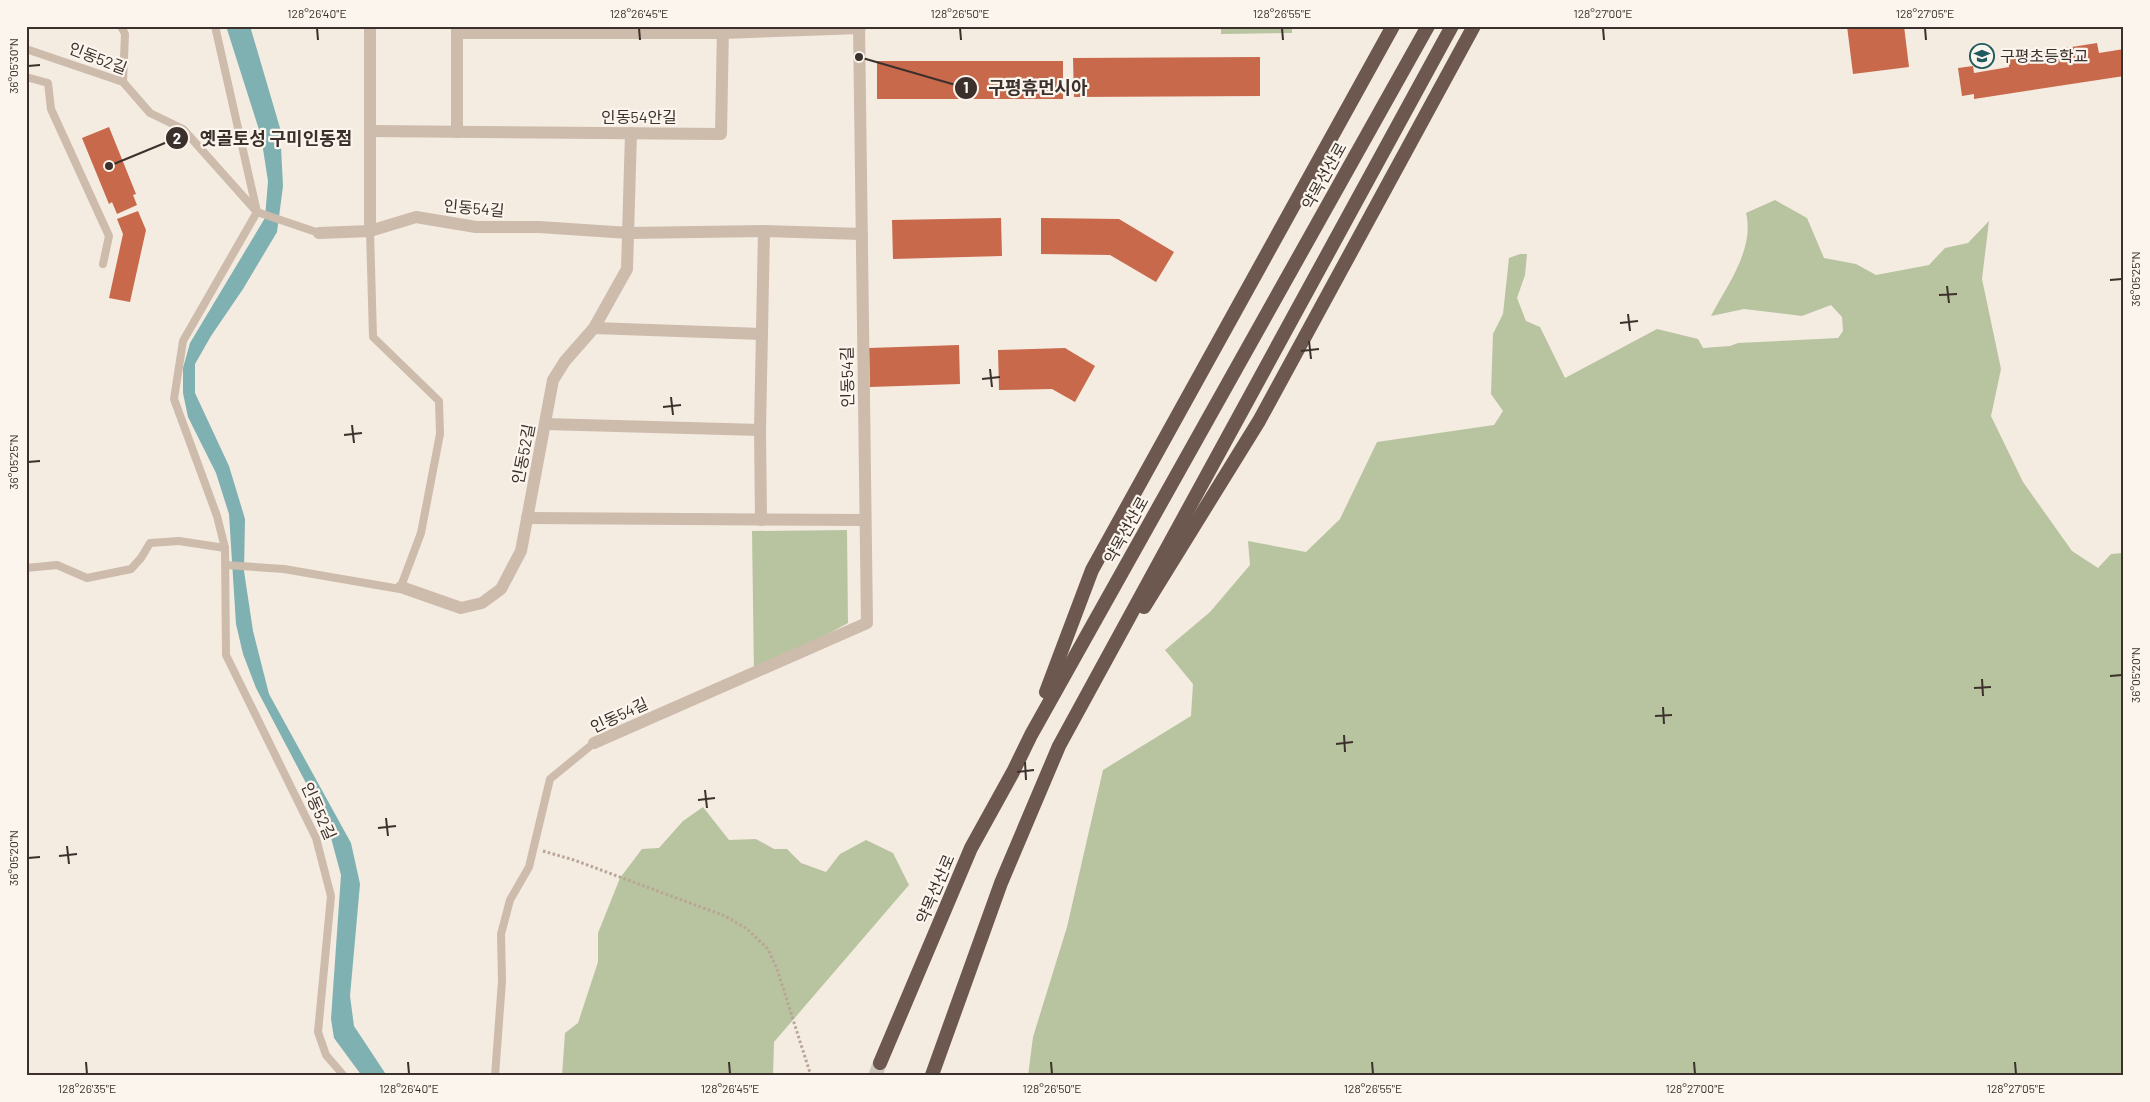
<svg xmlns="http://www.w3.org/2000/svg" width="2150" height="1102" font-family="Barlow,'Noto Sans KR',sans-serif">
<style>
.green{fill:#b8c4a0}
.water{fill:#7fb0b2}
.building{fill:#c8694b}
.lines{fill:none;stroke-linecap:round;stroke-linejoin:round}
.trunk-tunnel{stroke:#cfc6bd;stroke-width:14;stroke-dasharray:14 7;stroke-linecap:butt}
.path{stroke:#b9a596;stroke-width:3;stroke-dasharray:2.5 2.5;stroke-linecap:butt}
.service{stroke:#cdbbac;stroke-width:8}
.minor{stroke:#cdbbac;stroke-width:12}
.trunk{stroke:#6c584f;stroke-width:14}
.ticks{fill:none;stroke:#3b302b;stroke-width:2}
.labels{text-anchor:middle;stroke-width:4.5;stroke-linejoin:round;paint-order:stroke}
.poi-label{font-size:16px;fill:#3b302b;stroke:#fbf5ee;text-anchor:start}
.street-label{font-size:16px;fill:#3b302b;stroke:#fbf5ee}
.leader{fill:none;stroke:#3b302b;stroke-width:2}
.callout-dot{fill:#3b302b;stroke:#fbf5ee;stroke-width:2}
.mark-label{font-size:15px;text-anchor:middle;font-weight:bold;fill:#fff}
.callout-label{font-size:18px;text-anchor:middle;font-weight:bold;fill:#3b302b;stroke:#fbf5ee;stroke-width:4.5;stroke-linejoin:round;paint-order:stroke}
.neatline{fill:none;stroke:#3b302b;stroke-width:2}
.ticks-label{font-size:12px;text-anchor:middle;fill:#3b302b}
</style>
<rect width="100%" height="100%" fill="#f4ebe1"/>
<g class="green">
<polygon points="1221,26 1292,26 1292,33 1221,34"/>
<path d="M1775,200L1807,218L1824,258L1856,264L1876,275L1929,265L1945,248L1968,243L1989,221L1982,279L2001,369L1991,416L2023,482L2072,551L2098,568L2111,554L2124,553V1076H1028L1033,1037L1067,927L1103,770L1191,716L1193,684L1165,650L1210,612L1250,565L1248,541L1306,552L1340,519L1377,442L1494,425L1503,411L1491,394L1493,334L1503,314L1509,258L1520,254H1527L1525,275L1517,298L1526,321L1540,327L1565,378L1657,329L1698,339L1703,348L1730,346L1738,343L1838,338L1843,331L1842,317L1831,305L1802,316L1744,309L1711,316C1727,285 1755,249 1746,213Z"/>
<polygon points="847,530 848,623 754,674 752,531"/>
<polygon points="703,807 729,840 756,839 774,849 787,849 801,863 826,872 840,854 866,840 893,853 909,885 774,1042 773,1076 562,1076 565,1033 578,1023 598,962 598,933 620,878 642,849 659,848 683,821"/>
</g>
<polygon class="water" points="226,26 250,26 280,128 283,186 277,232 243,289 211,336 195,364 195,393 229,466 245,519 244,571 253,631 269,694 351,843 360,884 350,996 354,1026 387,1076 362,1076 334,1038 331,1019 341,875 327,823 256,688 243,654 236,624 229,514 216,473 188,417 183,393 183,368 190,343 265,218 268,181 261,136"/>
<g class="building">
<polygon points="1847,26 1904,26 1909,67 1853,74"/>
<polygon points="2097,43 2099,53 2124,49 2124,76 1974,99 1974,94 1962,96 1958,68 1973,66 1974,73 2009,67 2008,57"/>
<polygon points="1260,57 1260,96 1074,97 1073,58"/>
<rect x="877" y="61" width="186" height="38"/>
<polygon points="109,127 136,194 133,195 137,205 117,214 112,202 109,204 82,138"/>
<polygon points="138,211 146,230 130,302 109,298 123,234 117,219"/>
<polygon points="1001,218 1002,256 893,259 892,220"/>
<polygon points="1041,218 1119,219 1174,252 1156,282 1110,255 1041,254"/>
<polygon points="959,345 960,384 870,387 869,348"/>
<polygon points="1065,348 1095,366 1075,402 1052,389 999,390 998,350"/>
</g>
<g class="lines">
<polyline class="trunk-tunnel" points="875,1076 880,1063"/>
<polyline class="path" points="543,851 574,860 725,916 747,929 768,949 777,969 811,1076"/>
<g class="service">
<polyline points="121,26 125,34 123,82"/>
<polyline points="215,26 257,212 183,341 174,399 217,516 225,548 226,655 316,838 331,896 318,1032 326,1055 344,1076"/>
<polyline points="26,49 123,82 150,113 183,129 257,212 319,233"/>
<polyline points="26,77 48,83 51,109 109,236 103,264"/>
<polyline points="226,565 284,569 400,589 421,533 440,434 439,401 373,337 370,231"/>
<polyline points="26,568 57,565 87,578 131,569 141,558 150,543 179,541 225,548"/>
<polyline points="495,1076 502,981 501,934 510,900 529,867 550,779 594,743"/>
</g>
<g class="minor">
<polyline points="370,26 370,231"/>
<polyline points="457,33 723,33 860,28"/>
<polyline points="370,131 721,134 723,26"/>
<polyline points="457,132 457,26"/>
<polyline points="319,233 370,231 416,217 476,227 539,227 629,233 764,231 862,234"/>
<polyline points="594,328 762,334"/>
<polyline points="545,424 760,430"/>
<polyline points="527,518 865,520"/>
<polyline points="761,520 760,430 764,231"/>
<polyline points="401,587 461,608 482,603 501,589 521,551 553,380 565,361 594,328 627,269 631,133"/>
<polyline points="594,743 867,623 859,26"/>
</g>
<g class="trunk">
<polyline points="1144,607 1259,421 1474,26"/>
<polyline points="1046,692 1092,570 1393,26"/>
<polyline points="880,1063 971,848 1013,772 1031,735 1428,26"/>
<polyline points="932,1075 1001,883 1059,746 1452,26"/>
</g>
</g>
<path class="ticks" d="M317,28L318,40M639,28L640,40M960,28L961,40M1282,28L1283,40M1603,28L1604,40M1925,28L1926,40M28,66L40,65M2110,280L2122,279M1947,286L1949,303M1939,295L1957,294M1628,314L1630,331M1620,323L1638,321M1309,341L1311,359M1301,351L1319,349M990,369L992,387M982,379L1000,377M671,397L673,415M663,407L681,405M352,425L354,443M344,435L362,433M28,462L40,461M2110,676L2122,675M1982,679L1983,696M1974,688L1991,687M1663,707L1664,724M1655,716L1672,715M1344,735L1345,752M1336,744L1353,742M1025,762L1026,780M1017,772L1034,770M705,790L707,808M698,800L715,798M386,818L388,836M378,828L396,826M67,846L69,864M59,856L77,854M28,858L40,857M86,1062L87,1074M408,1062L409,1074M729,1062L730,1074M1051,1062L1052,1074M1372,1062L1373,1074M1694,1062L1695,1074M2015,1062L2016,1074"/>
<defs>
<symbol id="school-ring" viewBox="-11 -11 22 22"><circle r="9.5" fill="#fbf5ee" stroke="#1f5a5e" stroke-width="1.5"/><path d="M0-5L7-2L0 1L-7-2ZM-4 1L0 2.5L4 1V4Q0 6-4 4Z" fill="#1f5a5e"/></symbol>
</defs>
<g fill-rule="evenodd">
<use href="#school-ring" x="1968" y="42" width="28" height="28"/>
</g>
<g class="labels">
<g class="poi-label">
<text x="2000" y="62">구평초등학교</text>
</g>
<g class="street-label">
<text transform="translate(98 58) rotate(21)" y="6">인동52길</text>
<text x="639" y="123">인동54안길</text>
<text transform="translate(1324 176) rotate(-61)" y="6">약목선산로</text>
<text transform="translate(474 208) rotate(5)" y="6">인동54길</text>
<text transform="translate(847 377) rotate(-91)" y="6">인동54길</text>
<text transform="translate(523 454) rotate(-79)" y="6">인동52길</text>
<text transform="translate(1126 530) rotate(-61)" y="6">약목선산로</text>
<text transform="translate(619 715) rotate(-25)" y="6">인동54길</text>
<text transform="translate(319 811) rotate(66)" y="6">인동52길</text>
<text transform="translate(935 889) rotate(-67)" y="6">약목선산로</text>
</g>
</g>
<path class="leader" d="M859 57L966 88M109 166L177 138"/>
<g class="callout-dot">
<circle cx="859" cy="57" r="5"/>
<circle cx="109" cy="166" r="5"/>
<circle cx="966" cy="88" r="12"/>
<circle cx="177" cy="138" r="12"/>
</g>
<g class="mark-label">
<text x="966" y="93">1</text>
<text x="177" y="144">2</text>
</g>
<g class="callout-label">
<text x="1038" y="94">구평휴먼시아</text>
<text x="276" y="145">옛골토성 구미인동점</text>
</g>
<rect width="2150" height="1102" fill="none" stroke="#fbf5ee" stroke-width="55"/>
<rect x="28" y="28" width="2094" height="1046" class="neatline"/>
<g class="ticks-label">
<text x="317" y="18">128°26'40"E</text>
<text x="639" y="18">128°26'45"E</text>
<text x="960" y="18">128°26'50"E</text>
<text x="1282" y="18">128°26'55"E</text>
<text x="1603" y="18">128°27'00"E</text>
<text x="1925" y="18">128°27'05"E</text>
<text transform="translate(14 66) rotate(-90)" y="4">36°05'30"N</text>
<text transform="translate(2136 279) rotate(-90)" y="4">36°05'25"N</text>
<text transform="translate(14 462) rotate(-90)" y="4">36°05'25"N</text>
<text transform="translate(2136 675) rotate(-90)" y="4">36°05'20"N</text>
<text transform="translate(14 858) rotate(-90)" y="4">36°05'20"N</text>
<text x="87" y="1093">128°26'35"E</text>
<text x="409" y="1093">128°26'40"E</text>
<text x="730" y="1093">128°26'45"E</text>
<text x="1052" y="1093">128°26'50"E</text>
<text x="1373" y="1093">128°26'55"E</text>
<text x="1695" y="1093">128°27'00"E</text>
<text x="2016" y="1093">128°27'05"E</text>
</g>
</svg>
